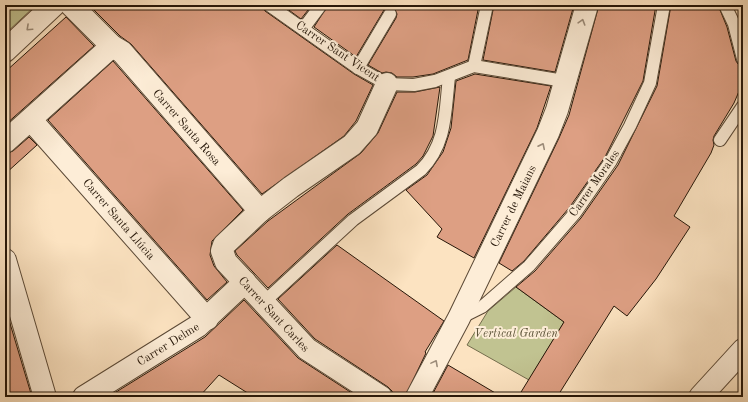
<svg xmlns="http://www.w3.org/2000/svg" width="748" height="402" font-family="'Old Standard TT',serif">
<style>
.green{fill:#c1c391;stroke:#736c4c}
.building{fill:#dd9f83;stroke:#251608}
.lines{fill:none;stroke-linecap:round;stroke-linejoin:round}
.lane-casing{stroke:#5b4936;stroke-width:14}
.street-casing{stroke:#5b4936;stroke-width:24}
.lane{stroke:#fdedd7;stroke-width:12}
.street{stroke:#fdedd7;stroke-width:22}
.oneway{stroke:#9c8c7a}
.labels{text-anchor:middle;stroke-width:4;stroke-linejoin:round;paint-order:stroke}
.street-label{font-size:12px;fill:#251608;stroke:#fdedd7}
.park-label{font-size:12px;font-style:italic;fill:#5c5338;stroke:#fdedd7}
</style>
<rect width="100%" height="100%" fill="#fce3c1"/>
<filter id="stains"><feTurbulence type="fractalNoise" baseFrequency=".005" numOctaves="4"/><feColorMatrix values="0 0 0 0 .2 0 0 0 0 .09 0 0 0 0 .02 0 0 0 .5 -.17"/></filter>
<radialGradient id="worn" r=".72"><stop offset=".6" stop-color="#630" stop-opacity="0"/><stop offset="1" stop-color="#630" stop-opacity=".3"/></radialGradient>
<g class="green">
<polygon points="5,5 36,5 5,34"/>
<polygon points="516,287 564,322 529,380 467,345 488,311"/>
</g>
<g class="building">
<polygon points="89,5 262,5 265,11 354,74 373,85 356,121 344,136 262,194 131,44 120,36"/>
<polygon points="282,5 312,5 301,19"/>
<polygon points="328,5 479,5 468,60 433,74 413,77 397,77 392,73 386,72 382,73 368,65 396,18 397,14 394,8 390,7 384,10 356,57 314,27"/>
<polygon points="494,5 574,5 555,72 483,60"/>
<polygon points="599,5 656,5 643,81 605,157 569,208 524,261 512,271 499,263 559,138 569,115"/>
<polygon points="671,5 718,5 727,27 736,61 738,64 743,66 743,82 734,103 714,136 713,140 714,145 711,153 674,216 690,227 656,279 627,316 614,306 557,397 518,397 564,322 516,287 535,271 581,218 618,165 657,86"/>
<polygon points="66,17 94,46 5,125 5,72"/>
<polygon points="113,61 243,210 212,241 210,255 214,266 227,282 207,300 48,120"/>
<polygon points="475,74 551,86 537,128 474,258 437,237 442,229 406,190 427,175 443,152 451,128 456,81"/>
<polygon points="440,87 433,136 423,156 416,164 348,214 268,288 237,255 235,251 268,221 361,153 378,133 397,92 415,92"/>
<polygon points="29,137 37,145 5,174 5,154 13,151"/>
<polygon points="337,245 444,321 425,352 426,353 405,397 393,397 392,391 388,387 315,339 278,299"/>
<polygon points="244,300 298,358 358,397 254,397 219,375 199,397 108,397 205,337"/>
<polygon points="5,310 6,310 32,397 5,397"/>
<polygon points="448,365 502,397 431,397"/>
</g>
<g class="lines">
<defs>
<g id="lane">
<polyline points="269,5 358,68 387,84 414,85 435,81 474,66 564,81"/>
<polyline points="725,5 734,24 743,59"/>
<polyline points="303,29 321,5"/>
<polyline points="474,66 487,5"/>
<polyline points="358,68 390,14"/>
<polyline points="720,140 743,106"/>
<path d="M264,302L353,220L421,170C447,144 445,111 449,77"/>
<polyline points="460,318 482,307 529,266 575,213 611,161 630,126 650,83 664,5"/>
</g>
<g id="street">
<polyline points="71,5 112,46 122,52 260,211 224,245 222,251 226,262 307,349 381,397"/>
<polyline points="5,51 54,5"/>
<polyline points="31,120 207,319"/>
<polyline points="5,142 112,46"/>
<polyline points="260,211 291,187 352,145 367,128 387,84"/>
<polyline points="5,260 45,397"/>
<polyline points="84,397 198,326 245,282"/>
<polyline points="417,397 459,318 548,133 557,110 587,5"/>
<polyline points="700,397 743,350"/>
</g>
</defs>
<use href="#lane" class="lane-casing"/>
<use href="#street" class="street-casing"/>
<use href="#lane" class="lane"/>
<use href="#street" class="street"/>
</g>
<defs><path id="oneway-chevron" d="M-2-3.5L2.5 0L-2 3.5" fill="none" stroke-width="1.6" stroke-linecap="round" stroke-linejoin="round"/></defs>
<g class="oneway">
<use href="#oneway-chevron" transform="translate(582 22) rotate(-73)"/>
<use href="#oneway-chevron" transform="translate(29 28) rotate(137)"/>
<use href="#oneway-chevron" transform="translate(542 146) rotate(-64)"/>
<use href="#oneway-chevron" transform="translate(435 363) rotate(-62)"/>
</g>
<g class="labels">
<g class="street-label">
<text transform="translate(338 51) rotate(34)" y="4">Carrer Sant Vicent</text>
<text transform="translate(187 127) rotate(49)" y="4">Carrer Santa Rosa</text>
<text transform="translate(594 183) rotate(-55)" y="4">Carrer Morales</text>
<text transform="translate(513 206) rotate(-64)" y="4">Carrer de Maians</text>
<text transform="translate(119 219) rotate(49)" y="4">Carrer Santa Llúcia</text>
<text transform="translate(274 314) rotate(47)" y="4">Carrer Sant Carles</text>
<text transform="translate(168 344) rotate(-32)" y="4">Carrer Delme</text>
</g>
<g class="park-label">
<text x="516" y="337">Vertical Garden</text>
</g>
</g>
<rect width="748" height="402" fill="none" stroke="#fce3c1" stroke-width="20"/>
<rect x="6" y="6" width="736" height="390" fill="none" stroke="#251608" stroke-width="2"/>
<rect x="10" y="10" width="728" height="382" fill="none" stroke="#251608"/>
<rect width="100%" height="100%" filter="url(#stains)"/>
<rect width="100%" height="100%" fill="url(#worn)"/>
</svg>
